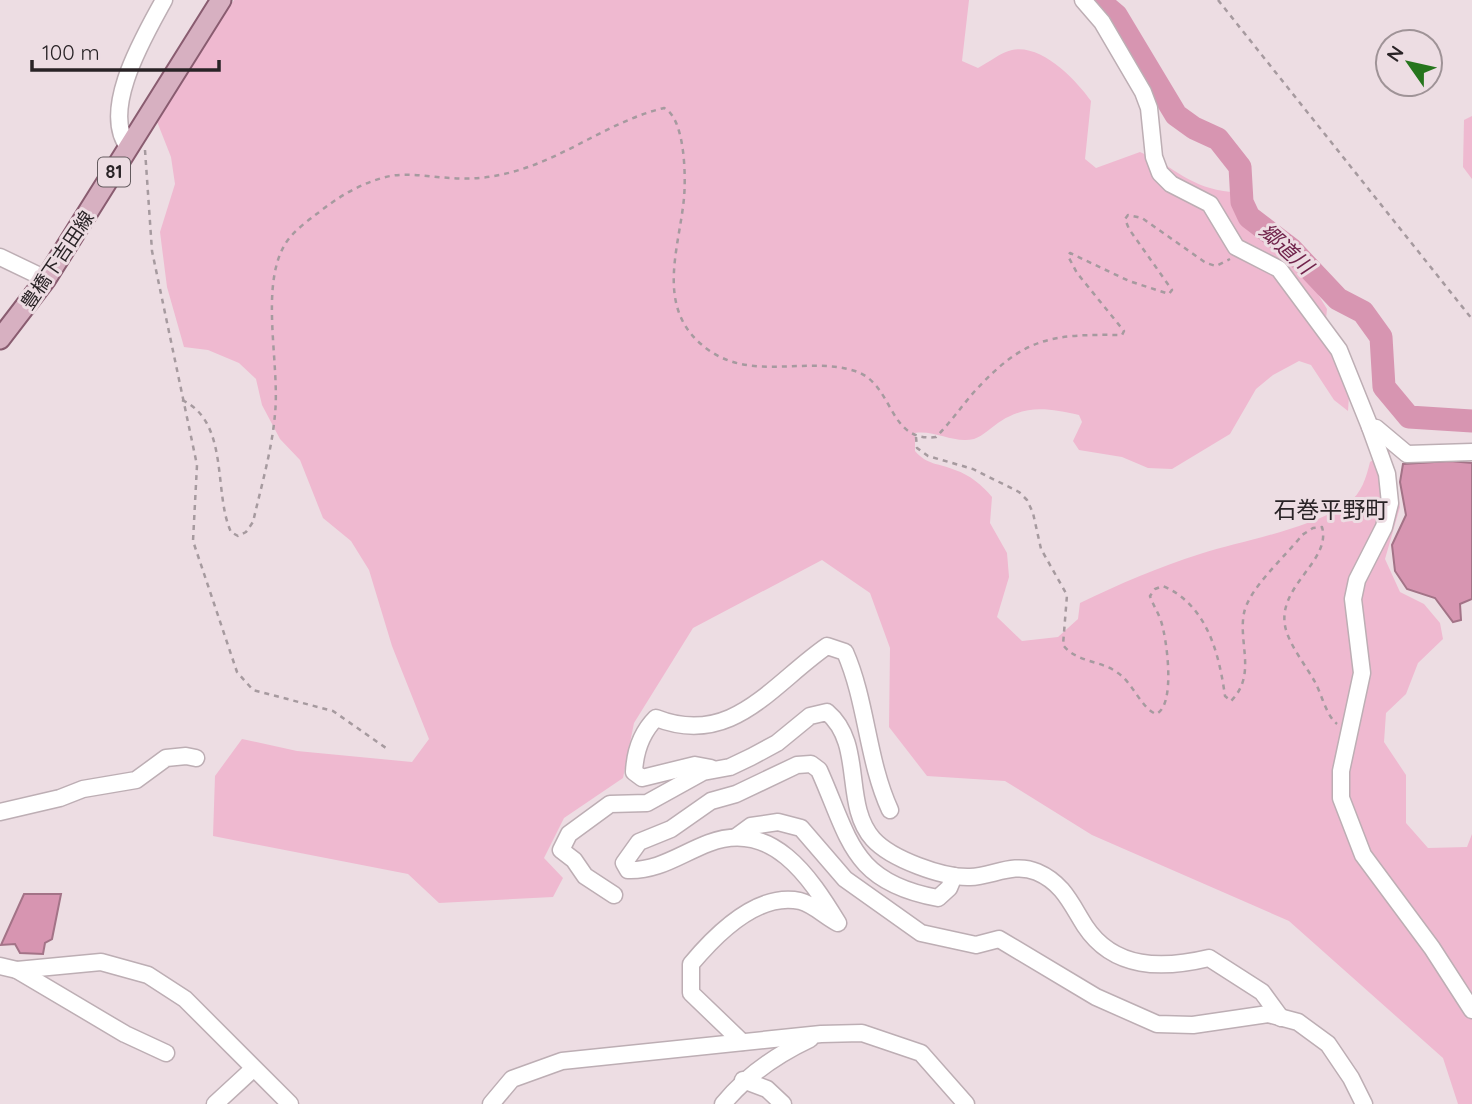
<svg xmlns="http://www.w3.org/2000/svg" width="1472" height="1104" font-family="Quicksand,'Noto Sans JP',sans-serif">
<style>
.green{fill:#efb9d0}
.water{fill:#d795b1;stroke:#a37387;stroke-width:2}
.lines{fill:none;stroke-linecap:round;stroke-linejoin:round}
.river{stroke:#d795b1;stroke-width:23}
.minor-casing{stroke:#bdaeb4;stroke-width:19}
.major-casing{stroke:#895c70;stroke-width:23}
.path{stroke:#a69a9f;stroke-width:2.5;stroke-dasharray:5 5;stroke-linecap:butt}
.minor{stroke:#fff;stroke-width:16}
.major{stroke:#d7b0c1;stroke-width:19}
.labels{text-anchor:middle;stroke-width:6;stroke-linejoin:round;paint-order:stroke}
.shield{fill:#eddde3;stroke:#645b5f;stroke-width:2}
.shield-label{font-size:18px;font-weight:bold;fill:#292326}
.street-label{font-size:19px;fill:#292326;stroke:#eddde3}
.water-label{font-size:21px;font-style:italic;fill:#71244c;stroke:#eddde3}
.quarter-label{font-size:23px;fill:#292326;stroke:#eddde3}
</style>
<rect width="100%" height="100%" fill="#eddde3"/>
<g class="green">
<path d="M234,0H969L962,61L978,68C988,63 1001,52 1012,50C1042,44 1076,80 1091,101L1085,159L1096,168L1140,152C1176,167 1189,188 1231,192L1253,226L1287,254L1308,278L1327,309L1324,339L1349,396L1348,411L1334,400L1311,365L1299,361L1273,375L1256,389L1230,434L1172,469L1148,468L1122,457L1079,450L1073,441L1082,422L1079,415C1050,409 1028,404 1001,421C993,426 983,436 974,439C954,444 936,430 915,433V451C927,465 938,463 955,470C970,475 982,485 992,497L990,523L1007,553L1009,577L997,617L1022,641L1058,637L1078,619L1080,603C1119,584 1159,567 1200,554C1244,540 1311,529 1348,503C1362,493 1366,478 1370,462L1389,449L1400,507L1385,559L1400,592L1424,604L1440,623L1443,639L1418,663L1406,694L1386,713L1384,742L1406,775V823L1428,848L1467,847L1472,834V1104H1458L1443,1058L1289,921L1092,835L1005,781L927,776L889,727L890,648L870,593L822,560L693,628L634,723L623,778L564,818L544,858L563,878L553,897L439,903L408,874L213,836L215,776L242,739L297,751L412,762L429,739L392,646L369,570L351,541L323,518L300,460L280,439L262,405L256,379L239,363L208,350L184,347L167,287L160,232L175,184L171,157L156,119Z"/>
<polygon points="1472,116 1472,179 1463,167 1464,120"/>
</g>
<g class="water">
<polygon points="1450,461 1472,463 1472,599 1460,604 1461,620 1453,622 1435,598 1407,589 1395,571 1392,545 1406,515 1400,482 1403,464"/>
<polygon points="24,894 61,894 52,939 45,943 43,954 20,953 15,944 1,945"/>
</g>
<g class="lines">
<polyline class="river" points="1098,0 1116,15 1176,115 1194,128 1218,139 1240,167 1242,202 1249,217 1291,249 1338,299 1363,312 1381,337 1384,387 1409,417 1472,421"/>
<defs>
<g id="minor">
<polyline points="1083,0 1102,22 1143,92 1149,108 1154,157 1160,173 1171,184 1210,204 1236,247 1279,269 1339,350 1370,427 1387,474 1390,503 1384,527 1357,580 1353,599 1362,673 1341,771 1341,798 1363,855 1432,948 1472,1010"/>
<path d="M129,148C99,111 145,35 164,0"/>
<polyline points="0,257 46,279"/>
<polyline points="1370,427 1376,428 1407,454 1472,452"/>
<path d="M711,768L695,765L642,778L634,772C635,752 642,732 656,718C732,748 772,684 827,646L845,652C867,702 867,760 890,810"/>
<polyline points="0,812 60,798 83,789 136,780 166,758 186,756 196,758"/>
<polyline points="736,837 751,826 778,822 801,828 845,879 921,933 976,945 999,939 1096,997 1157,1024 1193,1025 1268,1014 1298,1022 1328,1044 1351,1078 1364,1104"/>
<path d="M614,895L585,876L574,860L561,850L569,834L610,804L647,803L703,772L730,767L751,757L777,743L810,716L827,712C865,744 842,804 873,839C891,859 943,878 970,877C993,876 1014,862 1037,872C1063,883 1071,904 1085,926C1114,970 1163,969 1209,958L1262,992L1281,1018"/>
<polyline points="0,966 17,970 101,962 148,975 185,999 290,1104"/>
<polyline points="17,970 125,1034 166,1053"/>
<path d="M742,1042L691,993V964C716,934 758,892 800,901C813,904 826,917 838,923C810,877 772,819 709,843C680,854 659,871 628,870L624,863L639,842L671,829L711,801L736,794L797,765L811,764L819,770C850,839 851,882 938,898L949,888L954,876"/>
<polyline points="743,1080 767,1089 783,1104"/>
<polyline points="215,1104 253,1069"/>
<polyline points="491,1104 512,1079 562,1061 821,1034 862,1033 921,1053 966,1104"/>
<path d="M723,1104C747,1075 776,1055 810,1039"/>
</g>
<polyline id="major" points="0,339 46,279 221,0"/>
</defs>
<use href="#minor" class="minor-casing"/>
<use href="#major" class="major-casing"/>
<g class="path">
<polyline points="1218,0 1472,319"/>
<polyline points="145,150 152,251 197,465 193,541 237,672 253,690 333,711 386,748"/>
<path d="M182,400C230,422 213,493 231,532L238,536L246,532L253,522C261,487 272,450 275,414C280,365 260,289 284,246C291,233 306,222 318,213C338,197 358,185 382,178C405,171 428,177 451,178C473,180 497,177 519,170C569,155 613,120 664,108C685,118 686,176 684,198C679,251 653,312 710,351C754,381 807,356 855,371C895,384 887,443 936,437C950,423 961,407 974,392C1024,337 1051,334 1122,335L1124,331L1077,273L1068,256L1070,253L1129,281L1169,294L1172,290L1129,229L1125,219L1128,215L1142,218L1206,263L1216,266L1230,259"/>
<path d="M916,437L917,448L928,456L973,469L1019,492L1027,500L1033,513L1041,549L1067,595L1063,645C1077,663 1101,660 1118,673C1133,683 1141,708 1156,714C1176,706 1167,639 1161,621C1158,612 1153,605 1150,596L1155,589L1163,586C1207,605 1219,653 1225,696L1231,701C1257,675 1238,643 1244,613C1249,588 1286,556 1302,535L1313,528L1322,527C1332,562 1274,587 1286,630C1291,647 1306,666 1315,682C1322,695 1326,715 1337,724"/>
</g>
<use href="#minor" class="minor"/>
<use href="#major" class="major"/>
</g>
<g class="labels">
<rect class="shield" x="98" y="157.5" width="32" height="29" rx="5"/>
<g class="shield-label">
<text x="114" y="178">81</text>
</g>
<g class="street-label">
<text transform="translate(57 260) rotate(-56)" y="7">豊橋下吉田線</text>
</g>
<g class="water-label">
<text transform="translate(1286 249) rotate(42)" y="7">郷道川</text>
</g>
<g class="quarter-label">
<text x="1331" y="518">石巻平野町</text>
</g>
</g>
<g transform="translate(1409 63) rotate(304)"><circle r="33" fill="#eddde3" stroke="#9f9397" stroke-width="2"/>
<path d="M0-5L12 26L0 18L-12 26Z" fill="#26751d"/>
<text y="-10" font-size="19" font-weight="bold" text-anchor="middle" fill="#292326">N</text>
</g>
<path d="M32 60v10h187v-10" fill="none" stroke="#292326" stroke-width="3.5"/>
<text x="42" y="60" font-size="21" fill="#292326" stroke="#eddde3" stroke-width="5" paint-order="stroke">100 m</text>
</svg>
